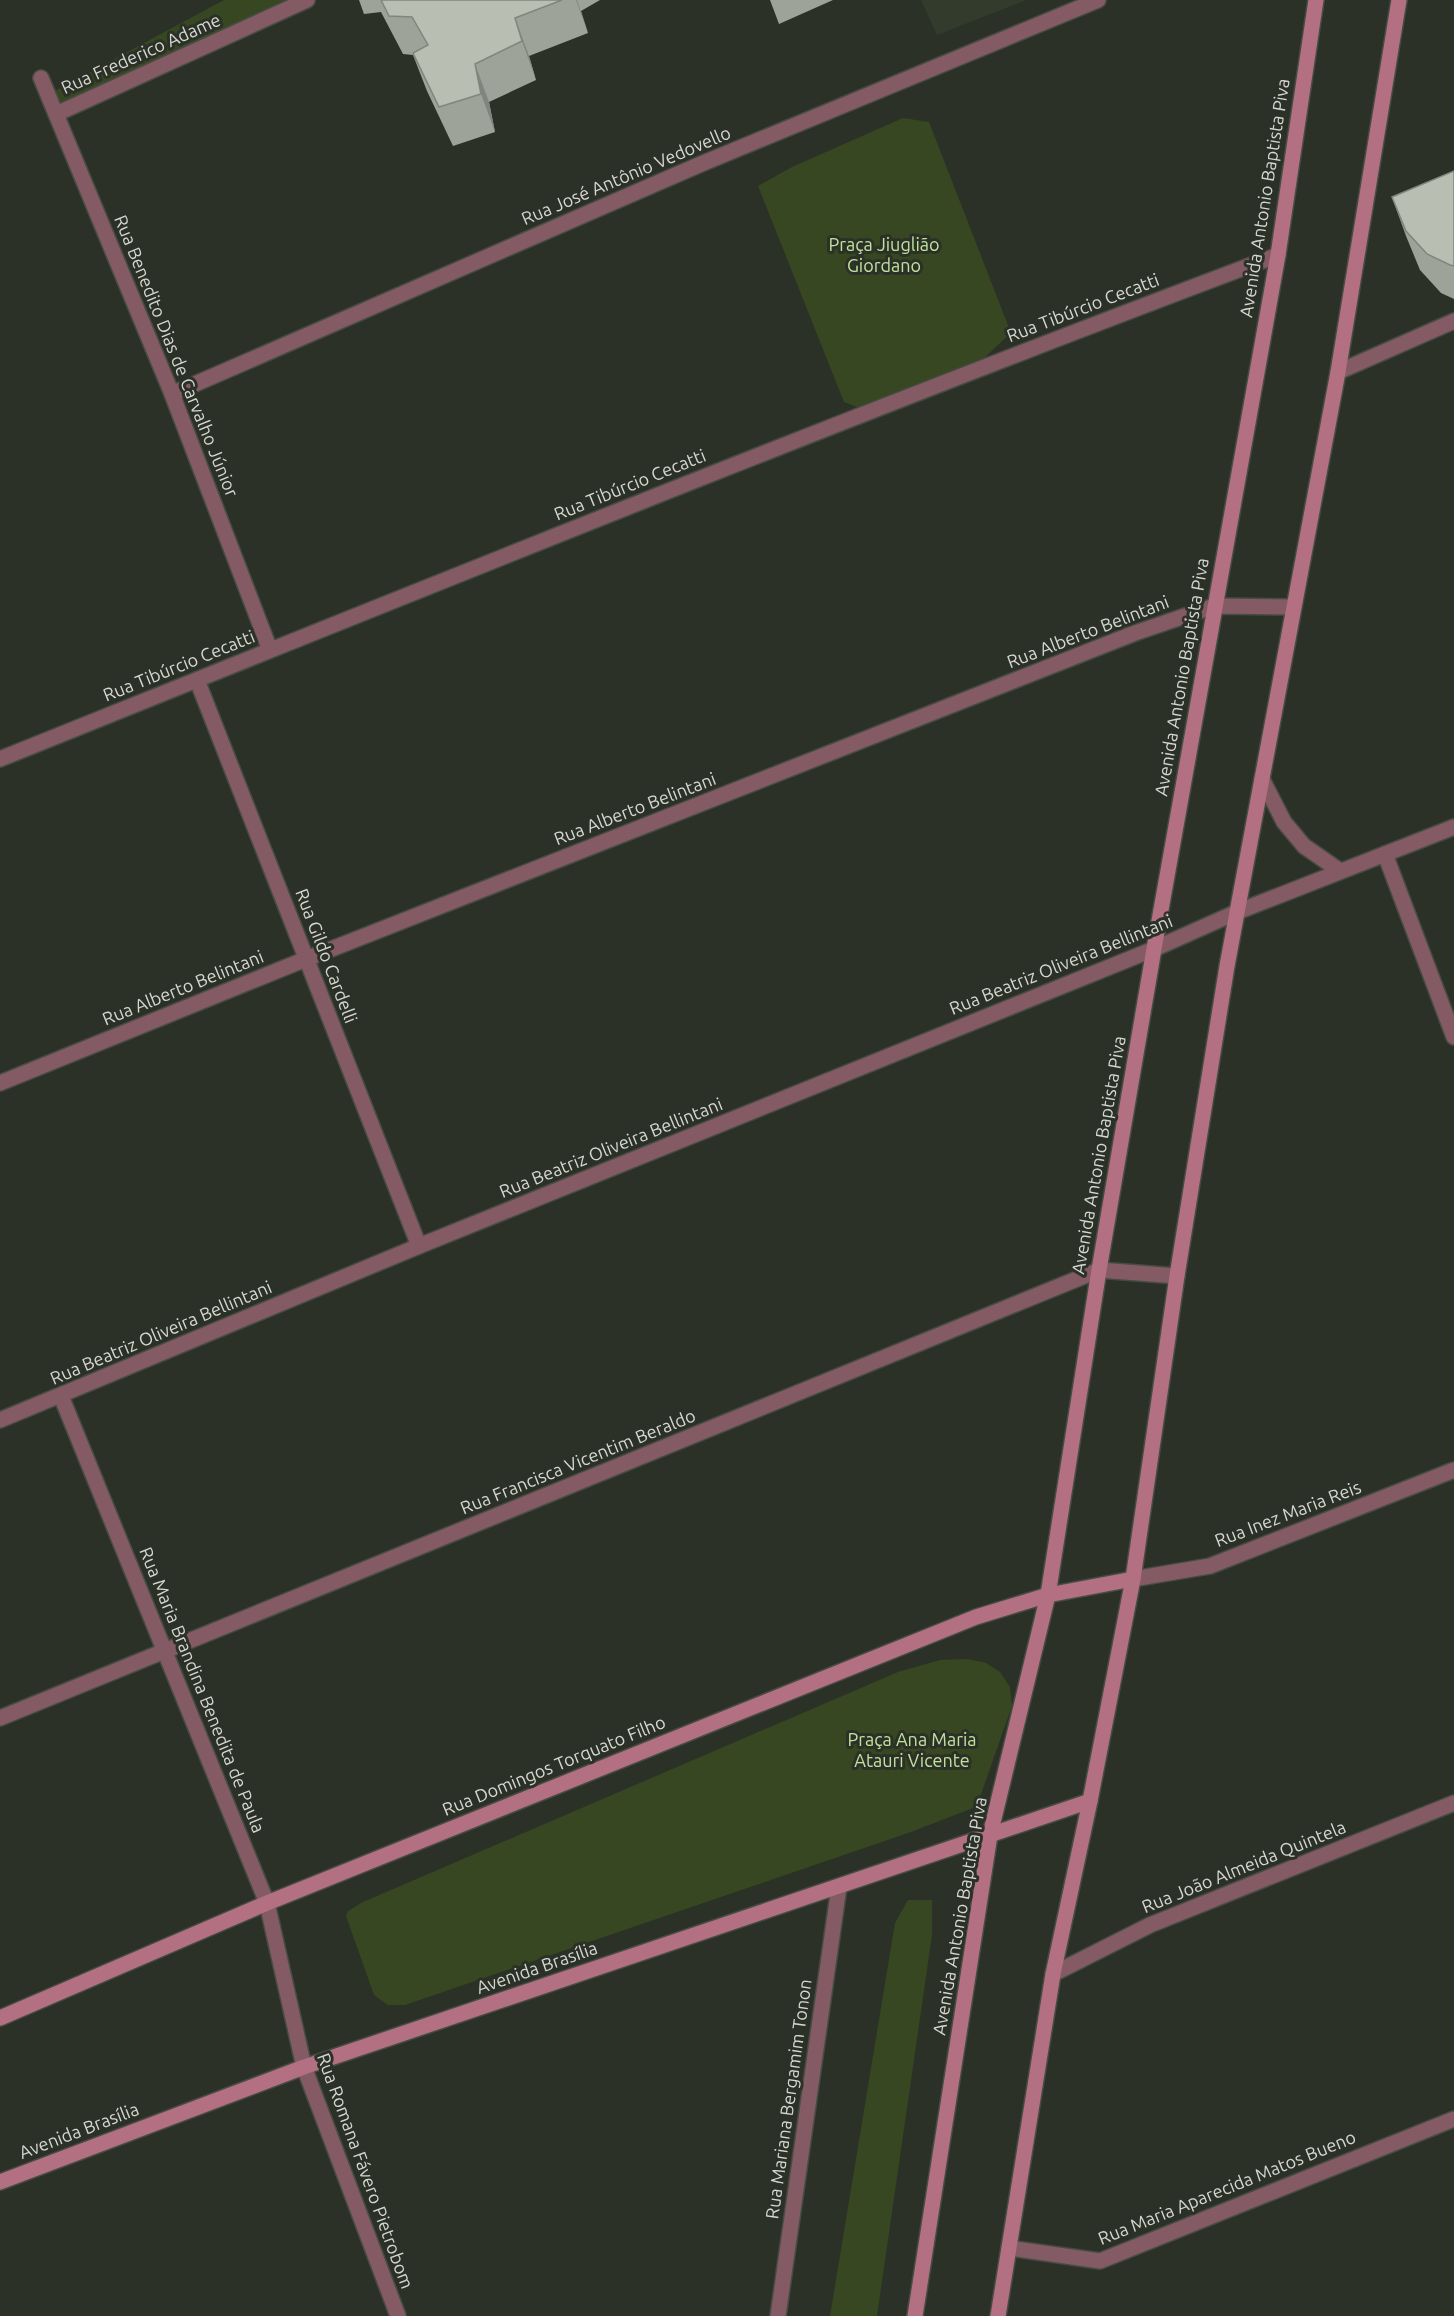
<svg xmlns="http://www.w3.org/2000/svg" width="1454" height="2316" font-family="Ubuntu,sans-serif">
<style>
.built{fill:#333b2c}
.green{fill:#364721}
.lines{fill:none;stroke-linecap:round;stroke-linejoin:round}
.minor-casing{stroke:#474c43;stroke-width:18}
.secondary-casing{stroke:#474c43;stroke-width:18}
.minor{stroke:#845a65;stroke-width:15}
.secondary{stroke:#b37082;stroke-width:15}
.wall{fill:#9ea399}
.shaded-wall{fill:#81857d}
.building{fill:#b8beb2;stroke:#81857d;stroke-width:1.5}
.labels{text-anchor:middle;stroke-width:6;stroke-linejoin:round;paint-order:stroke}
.street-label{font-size:18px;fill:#d5d8d2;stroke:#2c3128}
.park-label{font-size:18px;fill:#c0e29d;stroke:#2c3128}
</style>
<rect width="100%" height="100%" fill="#2c3128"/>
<polygon class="built" points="921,0 1026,0 937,35"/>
<g class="green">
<polygon points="224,0 293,0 60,107 53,92"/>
<polygon points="903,118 929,122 1011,333 984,358 859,408 844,402 758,186 792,167"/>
<polygon points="968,1659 986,1663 1000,1672 1010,1687 1012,1706 979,1800 973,1808 911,1832 405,2005 388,2005 374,1995 346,1916 348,1911 363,1902 898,1672 940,1660"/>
<polygon points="908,1900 932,1900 932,1935 877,2316 830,2316 895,1923"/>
</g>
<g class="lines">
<defs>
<g id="minor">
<polyline points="41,78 172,394 270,650"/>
<polyline points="56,114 307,0"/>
<polyline points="1338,372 1454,321"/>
<polyline points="172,394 701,164 1098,0"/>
<polyline points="197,680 419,1246"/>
<path d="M0,759C425,588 849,416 1278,255"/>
<polyline points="1262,779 1284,822 1304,846 1340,871"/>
<polyline points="1385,854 1454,1037"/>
<polyline points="0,1083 306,959 1135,633 1214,606 1292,607"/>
<polyline points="61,1396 267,1903 304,2067 398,2316"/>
<polyline points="0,1420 419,1246 1154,949 1237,912 1454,827"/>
<polyline points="1133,1579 1210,1566 1454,1470"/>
<polyline points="0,1718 1099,1270 1177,1276"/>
<polyline points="1053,1974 1150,1925 1454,1803"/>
<polyline points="1009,2248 1100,2261 1454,2119"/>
<polyline points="778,2316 839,1887"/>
</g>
<g id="secondary">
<polyline points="0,2018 267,1903 976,1617 1048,1595 1133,1579"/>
<polyline points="0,2182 304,2067 1090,1801"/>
<polyline points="915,2316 990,1835 1048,1595 1099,1270 1154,949 1278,255 1316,0"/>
<polyline points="998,2316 1053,1974 1090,1801 1133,1579 1177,1276 1227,966 1338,372 1399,0"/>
</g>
</defs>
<use href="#minor" class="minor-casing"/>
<use href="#secondary" class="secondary-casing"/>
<use href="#minor" class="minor"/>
<use href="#secondary" class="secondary"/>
</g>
<g class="wall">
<polygon points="359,0 600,0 581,11 588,33 529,56 536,80 489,102 495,132 453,146 427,91 413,55 403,54 381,12 364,14"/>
<polygon points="770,0 833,0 779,24"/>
<polygon points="1454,171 1454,299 1441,293 1420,270 1406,236 1392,197"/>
</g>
<g class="shaded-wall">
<polygon points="576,0 577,0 588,33"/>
<polygon points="515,18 529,56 536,80 522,41"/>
<polygon points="475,64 489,102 495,132 481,94"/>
</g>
<g class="building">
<polygon points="381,0 562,0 515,18 522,41 475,64 481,94 439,107 413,53 428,45 412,17 389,16"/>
<polygon points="1454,171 1454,266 1450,265 1427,254 1406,231 1392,197"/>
</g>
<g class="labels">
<g class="street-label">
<text transform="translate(141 54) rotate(-24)" y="6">Rua Frederico Adame</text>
<text transform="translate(626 176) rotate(-23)" y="6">Rua José Antônio Vedovello</text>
<text transform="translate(1265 198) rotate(-81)" y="6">Avenida Antonio Baptista Piva</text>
<text transform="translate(1083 308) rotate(-21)" y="6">Rua Tibúrcio Cecatti</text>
<text transform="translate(176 356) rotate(68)" y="6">Rua Benedito Dias de Carvalho Júnior</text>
<text transform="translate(630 485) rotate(-22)" y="6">Rua Tibúrcio Cecatti</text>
<text transform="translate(1088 632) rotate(-21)" y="6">Rua Alberto Belintani</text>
<text transform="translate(179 666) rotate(-22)" y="6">Rua Tibúrcio Cecatti</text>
<text transform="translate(1182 677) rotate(-80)" y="6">Avenida Antonio Baptista Piva</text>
<text transform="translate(635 809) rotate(-21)" y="6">Rua Alberto Belintani</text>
<text transform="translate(326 956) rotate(69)" y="6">Rua Gildo Cardelli</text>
<text transform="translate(1061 965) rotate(-22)" y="6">Rua Beatriz Oliveira Bellintani</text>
<text transform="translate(183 988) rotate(-22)" y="6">Rua Alberto Belintani</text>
<text transform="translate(611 1148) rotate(-22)" y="6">Rua Beatriz Oliveira Bellintani</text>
<text transform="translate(1099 1155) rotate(-80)" y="6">Avenida Antonio Baptista Piva</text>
<text transform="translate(161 1333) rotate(-23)" y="6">Rua Beatriz Oliveira Bellintani</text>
<text transform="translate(578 1462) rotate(-22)" y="6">Rua Francisca Vicentim Beraldo</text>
<text transform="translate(1288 1514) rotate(-21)" y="6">Rua Inez Maria Reis</text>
<text transform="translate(202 1690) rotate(68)" y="6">Rua Maria Brandina Benedita de Paula</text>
<text transform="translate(554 1766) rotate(-22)" y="6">Rua Domingos Torquato Filho</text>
<text transform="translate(1244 1867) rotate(-22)" y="6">Rua João Almeida Quintela</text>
<text transform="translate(960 1916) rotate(-80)" y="6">Avenida Antonio Baptista Piva</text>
<text transform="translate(537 1968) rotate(-19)" y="6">Avenida Brasília</text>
<text transform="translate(789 2099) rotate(-82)" y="6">Rua Mariana Bergamim Tonon</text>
<text transform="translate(79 2131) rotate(-21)" y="6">Avenida Brasília</text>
<text transform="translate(365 2171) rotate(70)" y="6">Rua Romana Fávero Pietrobom</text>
<text transform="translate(1227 2188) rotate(-22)" y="6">Rua Maria Aparecida Matos Bueno</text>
</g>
<g class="park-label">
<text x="884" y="251">Praça Jiuglião<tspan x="884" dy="21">Giordano</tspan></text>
<text x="912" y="1746">Praça Ana Maria<tspan x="912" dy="21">Atauri Vicente</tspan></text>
</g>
</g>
</svg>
